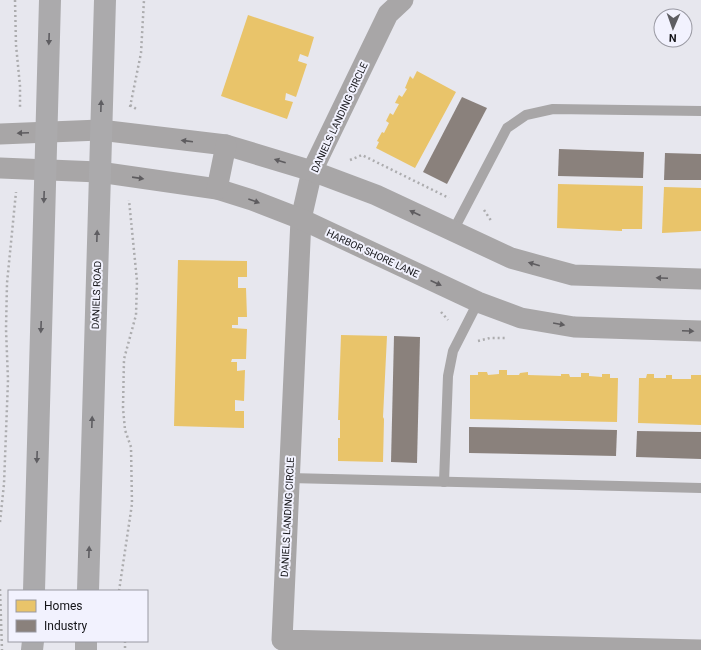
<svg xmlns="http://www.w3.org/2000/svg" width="701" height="650" font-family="Roboto,sans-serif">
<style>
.homes{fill:#e9c46a}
.industry{fill:#8a817c}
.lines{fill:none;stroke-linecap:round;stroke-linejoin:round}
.path{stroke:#acacae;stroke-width:2.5;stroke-dasharray:2 3;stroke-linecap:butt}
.service{stroke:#a8a6a7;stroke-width:10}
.minor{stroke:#a8a6a7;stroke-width:21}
.primary{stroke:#abaaac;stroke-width:22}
.oneway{fill:#5f5e62}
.oneway2{fill:#5e5c5f}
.labels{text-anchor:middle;stroke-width:4;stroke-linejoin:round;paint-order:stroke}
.street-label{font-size:10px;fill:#131317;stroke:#f2f2fe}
</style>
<rect width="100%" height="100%" fill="#e7e7ee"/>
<g class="homes">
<polygon points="248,15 314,37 308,57 300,54 298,61 307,64 296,97 286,93 285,100 293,102 287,119 221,96"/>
<polygon points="417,71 456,92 415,168 376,148 379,142 377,141 382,132 384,133 389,123 386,121 390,113 393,115 399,104 395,103 399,95 402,97 407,89 405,88 410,76 413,79"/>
<polygon points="558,184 643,186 642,229 622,229 622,231 557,228"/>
<polygon points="664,187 701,188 701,231 662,233"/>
<polygon points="178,260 247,261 247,277 238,277 238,288 246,288 247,317 238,317 238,325 232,325 232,328 247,329 246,359 232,359 231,362 237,362 237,371 245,370 244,401 235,400 235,411 244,411 244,428 174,426"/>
<polygon points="341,335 387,336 383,417 384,419 383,462 338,461 338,438 340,438 340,420 338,420"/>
<polygon points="499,370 507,370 507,375 519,375 520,373 528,372 528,375 561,376 561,374 569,374 570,377 581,377 581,373 589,373 589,376 602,377 602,374 610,374 610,378 618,378 617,422 470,419 470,375 478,375 478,372 487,372 488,375 499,374"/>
<polygon points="647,374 654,374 654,378 666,378 666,375 672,375 672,379 691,379 691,375 701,375 701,425 638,423 639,378 646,378"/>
</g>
<g class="industry">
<polygon points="462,97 487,108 447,184 423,172"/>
<polygon points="559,149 644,152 643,178 558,176"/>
<polygon points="665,153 701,154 701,180 664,180"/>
<polygon points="394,336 420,337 417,463 391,462"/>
<polygon points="469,427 617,430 616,456 469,453"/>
<polygon points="637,431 701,432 701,459 636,457"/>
</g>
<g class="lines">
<g class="path">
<polyline points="15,0 16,45 20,86 20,109"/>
<polyline points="130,105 138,110"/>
<polyline points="130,107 141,53 144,0"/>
<polyline points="350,160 362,155 449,198"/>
<polyline points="484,210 492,222"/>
<polyline points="441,312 448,320"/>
<polyline points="478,341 490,338 505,338"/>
<polyline points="0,522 4,484 8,380 6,329 7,283 16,192"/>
<polyline points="0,589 2,650"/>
<polyline points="119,591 132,504 131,447 125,430 123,408 124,359 136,315 137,281 129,200"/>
<polyline points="125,641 125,650"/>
</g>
<g class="service">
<polyline points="453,231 507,128 526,115 553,109 701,111"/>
<polyline points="289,478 701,488"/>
<polyline points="444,482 448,376 453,351 478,302"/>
</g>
<g class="minor">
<polyline points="403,0 388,14 312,171 301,219 282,640 701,650"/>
<polyline points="0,134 100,130 226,145 312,171 376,195 511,258 573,275 701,279"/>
<polyline points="0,168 99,172 217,189 252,200 301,219 478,302 521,318 574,327 701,331"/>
<polyline points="217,189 226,145"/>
</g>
<g class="primary">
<polyline points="34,591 50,0"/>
<polyline points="88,591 105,0"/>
<polyline points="32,650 33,641"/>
<polyline points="86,650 86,641"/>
</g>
</g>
<defs><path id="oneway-solid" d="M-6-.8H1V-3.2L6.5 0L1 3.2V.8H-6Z"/></defs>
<g class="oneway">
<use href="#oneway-solid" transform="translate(49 39) rotate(92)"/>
<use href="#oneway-solid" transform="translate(101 106) rotate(-88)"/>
<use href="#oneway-solid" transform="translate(44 197) rotate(92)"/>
<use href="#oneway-solid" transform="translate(97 236) rotate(-88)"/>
<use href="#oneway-solid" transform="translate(41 327) rotate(92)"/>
<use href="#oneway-solid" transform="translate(92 422) rotate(-88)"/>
<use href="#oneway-solid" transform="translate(37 457) rotate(92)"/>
<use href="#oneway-solid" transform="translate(89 552) rotate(-88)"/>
</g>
<g class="oneway2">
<use href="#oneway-solid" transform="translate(23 133) rotate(178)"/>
<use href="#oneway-solid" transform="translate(187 141) rotate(-173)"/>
<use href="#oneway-solid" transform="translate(280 161) rotate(-162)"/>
<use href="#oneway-solid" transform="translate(138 178) rotate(8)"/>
<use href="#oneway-solid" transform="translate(254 201) rotate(20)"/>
<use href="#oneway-solid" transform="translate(415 213) rotate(-155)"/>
<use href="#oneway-solid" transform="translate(534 264) rotate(-164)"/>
<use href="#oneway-solid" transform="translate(662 278) rotate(-178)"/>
<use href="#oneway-solid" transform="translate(436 283) rotate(25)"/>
<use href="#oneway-solid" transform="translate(559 324) rotate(10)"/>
<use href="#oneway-solid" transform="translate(688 331) rotate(2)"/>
</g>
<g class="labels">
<g class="street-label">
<text transform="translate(339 117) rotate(-65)" y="4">DANIELS LANDING CIRCLE</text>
<text transform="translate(373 253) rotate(25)" y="4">HARBOR SHORE LANE</text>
<text transform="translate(96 295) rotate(-88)" y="4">DANIELS ROAD</text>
<text transform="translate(287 517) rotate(-87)" y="4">DANIELS LANDING CIRCLE</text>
</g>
</g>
<rect x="8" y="590" width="140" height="52" fill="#f2f2fe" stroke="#9999a2"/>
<rect x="16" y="600" width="20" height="12" fill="#e9c46a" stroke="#9999a2"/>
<text x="44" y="610" font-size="12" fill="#131317">Homes</text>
<rect x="16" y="620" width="20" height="12" fill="#8a817c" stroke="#9999a2"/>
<text x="44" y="630" font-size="12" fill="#131317">Industry</text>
<g transform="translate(673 28) rotate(182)"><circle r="19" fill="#f2f2fe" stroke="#9999a2"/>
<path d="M0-3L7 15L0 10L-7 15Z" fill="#5d5d62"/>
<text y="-6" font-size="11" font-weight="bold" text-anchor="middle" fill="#131317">N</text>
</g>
</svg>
